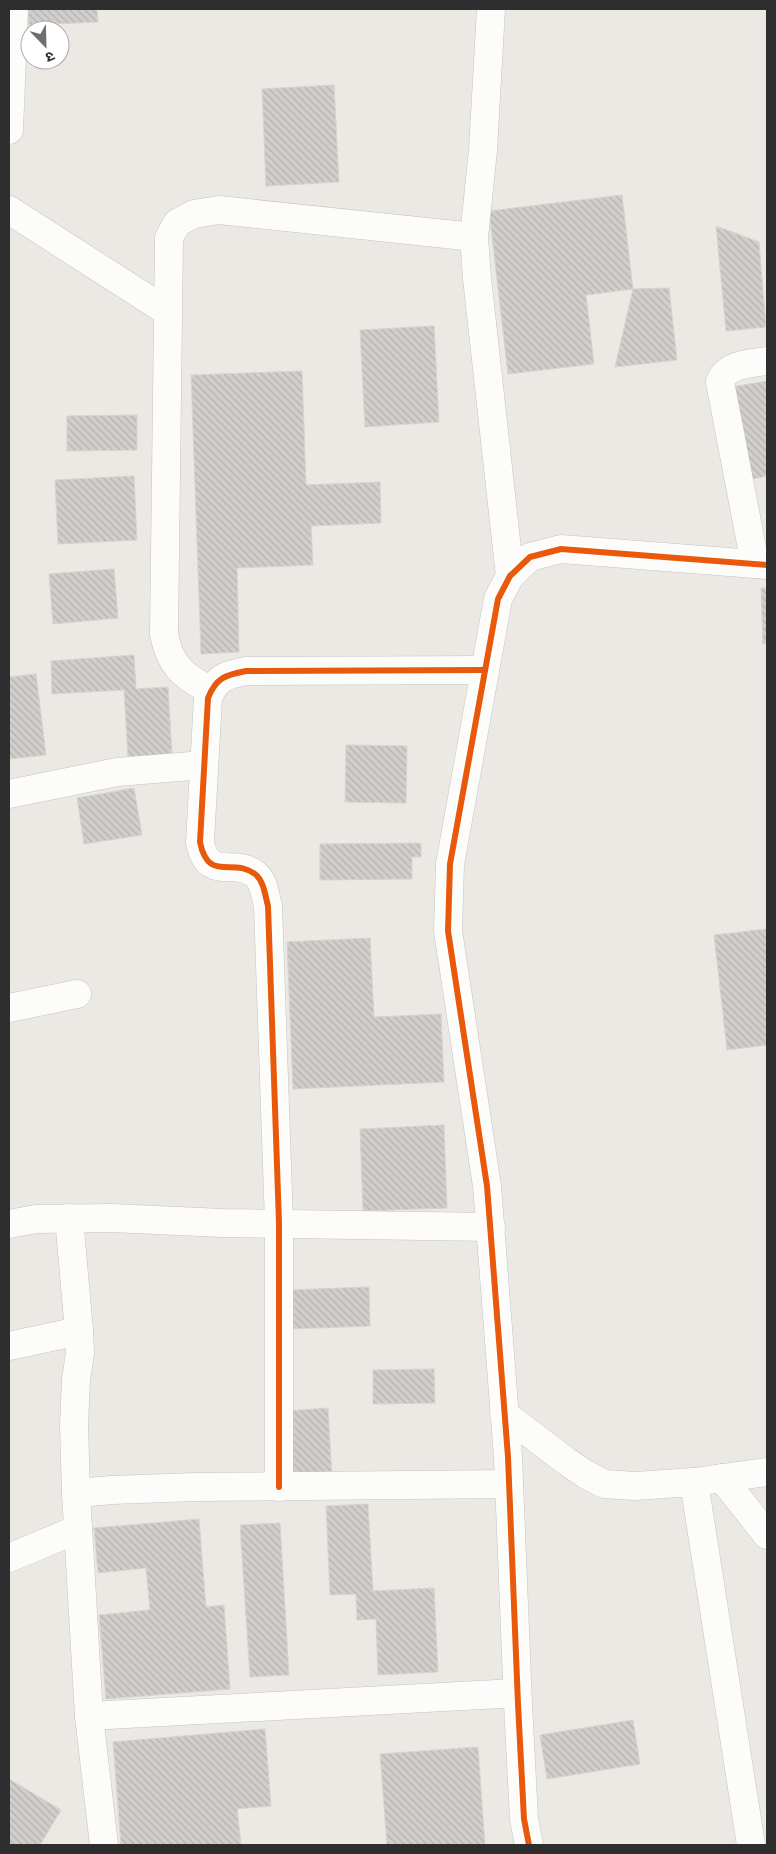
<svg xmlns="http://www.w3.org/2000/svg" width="776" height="1854" font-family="'Varela Round','Noto Sans Devanagari',sans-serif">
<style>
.building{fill:url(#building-back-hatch);stroke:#d7d4d0}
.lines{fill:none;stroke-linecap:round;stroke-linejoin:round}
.minor-casing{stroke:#c5c4c5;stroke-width:29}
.minor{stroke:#fcfcfb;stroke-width:28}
.cycleway-casing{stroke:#fff;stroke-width:9}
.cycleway{stroke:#e8590c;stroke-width:6}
</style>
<defs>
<pattern id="building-back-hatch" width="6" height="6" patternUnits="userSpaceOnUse" patternTransform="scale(1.25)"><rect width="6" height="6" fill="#d1cecb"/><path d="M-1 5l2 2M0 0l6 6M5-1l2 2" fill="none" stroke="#b4b1af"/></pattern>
</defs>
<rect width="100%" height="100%" fill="#ece8e4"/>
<g class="building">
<polygon points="28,9 97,9 98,22 29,25"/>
<polygon points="334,85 339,182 266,186 262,89"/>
<polygon points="622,195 633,289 586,295 594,364 508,374 489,211"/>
<polygon points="716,226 759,242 766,327 726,331"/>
<polygon points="669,288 677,360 615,367 633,289"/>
<polygon points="434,326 439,422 365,427 360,330"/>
<polygon points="302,371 306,485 380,482 381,523 311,526 313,565 237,568 239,652 201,654 191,375"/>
<polygon points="767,381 767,476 747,480 732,387"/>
<polygon points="137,415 137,450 67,451 67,416"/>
<polygon points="134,476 137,540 58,544 55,480"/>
<polygon points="114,569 118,618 53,624 49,574"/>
<polygon points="761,588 767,588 767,643 763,644"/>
<polygon points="134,655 136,689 168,687 172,754 128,757 124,690 52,694 51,661"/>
<polygon points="36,674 46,755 9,759 9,677"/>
<polygon points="346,745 407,746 406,803 345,802"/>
<polygon points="134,788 142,835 84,844 77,798"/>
<polygon points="421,843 421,857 412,857 412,879 320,880 320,844"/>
<polygon points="767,929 767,1045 727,1050 714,935"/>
<polygon points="370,938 374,1017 441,1014 444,1082 293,1089 287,942"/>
<polygon points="444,1125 447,1208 363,1211 360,1129"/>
<polygon points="369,1287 370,1326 290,1329 289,1290"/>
<polygon points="434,1369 435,1403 373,1404 373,1370"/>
<polygon points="328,1408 332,1477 290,1480 286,1411"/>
<polygon points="368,1504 373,1591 434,1588 438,1672 378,1675 376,1619 357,1620 356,1594 330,1595 326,1506"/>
<polygon points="199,1519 206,1607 224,1605 230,1689 106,1699 99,1615 150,1610 146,1568 98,1573 94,1528"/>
<polygon points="280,1523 289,1675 250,1677 240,1525"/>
<polygon points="633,1720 640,1764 547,1779 540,1735"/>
<polygon points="265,1729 271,1806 237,1809 241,1845 121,1845 113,1742"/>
<polygon points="478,1747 485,1845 387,1845 380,1754"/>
<polygon points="9,1779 61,1810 40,1845 9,1845"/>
</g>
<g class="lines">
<defs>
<g id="minor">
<polyline points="491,9 483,150 474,237 477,278 510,576"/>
<polyline points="9,130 14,9"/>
<polyline points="9,210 168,312"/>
<path d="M755,564L720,382C726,364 751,363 767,361"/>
<path d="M211,691C183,676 170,666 164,634L169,238L177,223L194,214L219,210L474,237"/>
<polyline points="9,794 117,772 204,765"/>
<polyline points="9,1008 77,994"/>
<polyline points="69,1218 79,1331 80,1353 76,1380 74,1425 76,1493 89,1716 104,1845"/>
<polyline points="9,1224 36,1219 111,1218 223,1223 491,1227"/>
<polyline points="9,1346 79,1331"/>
<polyline points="504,1414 566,1461 585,1474 604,1484 635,1486 694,1482 767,1472"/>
<polyline points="722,1478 767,1535"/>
<polyline points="694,1482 751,1845"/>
<path d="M279,1487V1223L268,906C265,895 264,881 255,874C233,857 208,883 200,842L208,698C216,678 225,675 246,671L485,670"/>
<polyline points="76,1493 112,1490 195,1487 509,1484"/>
<polyline points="9,1558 78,1529"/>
<polyline points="89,1716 517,1693"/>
<polyline points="529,1845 524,1819 518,1704 508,1457 487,1186 448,931 450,864 498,599 510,576 530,557 561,549 767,565"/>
</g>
</defs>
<use href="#minor" class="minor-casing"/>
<use href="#minor" class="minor"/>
<defs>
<g id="cycleway">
<path d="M279,1487V1223L268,906C265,895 264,881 255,874C233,857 208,883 200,842L208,698C216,678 225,675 246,671L485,670"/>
<polyline points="529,1845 524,1819 518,1704 508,1457 487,1186 448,931 450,864 498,599 510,576 530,557 561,549 767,565"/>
</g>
</defs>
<use href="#cycleway" class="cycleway-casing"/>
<use href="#cycleway" class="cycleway"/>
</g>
<rect width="776" height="1854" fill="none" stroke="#2e2e2e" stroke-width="20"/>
<g transform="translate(45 45) rotate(157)"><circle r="24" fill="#ffffff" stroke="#ababab"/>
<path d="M0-4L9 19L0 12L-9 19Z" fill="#706f6e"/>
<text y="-8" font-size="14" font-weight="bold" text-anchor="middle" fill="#2e2e2e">उ</text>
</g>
</svg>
